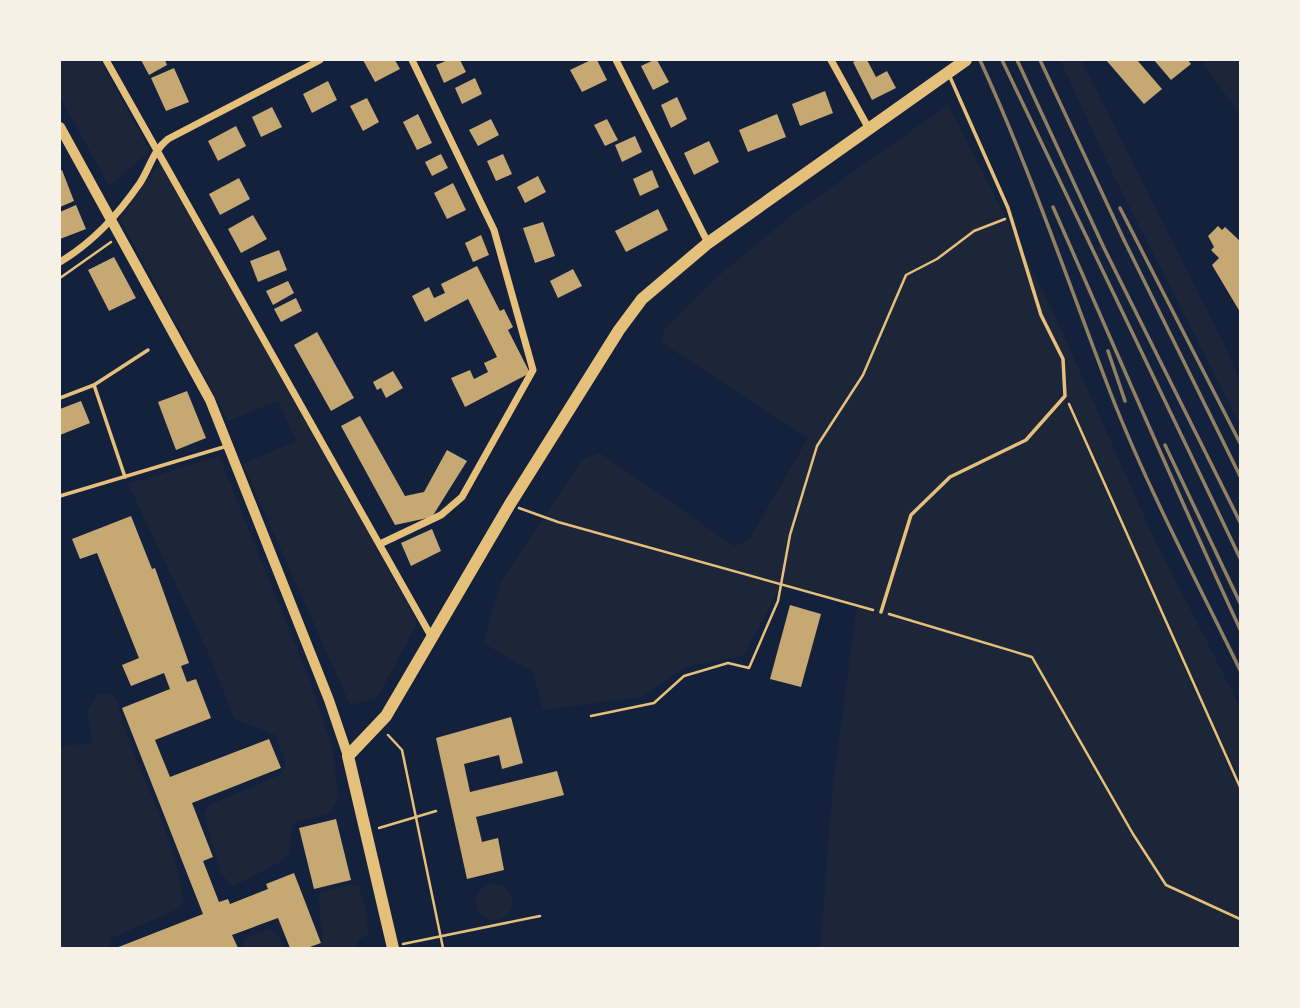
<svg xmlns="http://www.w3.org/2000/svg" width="1300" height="1008" font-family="Manrope,sans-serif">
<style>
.green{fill:#1d2539}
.building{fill:#c6a872}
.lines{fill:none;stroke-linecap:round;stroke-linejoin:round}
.path{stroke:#e5c07b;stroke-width:2.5}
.service{stroke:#e5c07b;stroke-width:3.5}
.minor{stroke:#e5c07b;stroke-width:7}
.secondary{stroke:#e5c07b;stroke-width:10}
.primary{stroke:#e5c07b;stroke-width:12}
.rail{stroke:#918062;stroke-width:3.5}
</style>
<rect width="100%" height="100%" fill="#14213d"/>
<g class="green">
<polygon points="60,60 100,60 150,151 109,186 60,97"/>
<polygon points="1060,60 1081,60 1226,348 1240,382 1240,425 1108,164"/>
<polygon points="1201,60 1240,60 1240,116 1240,115"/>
<polygon points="948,105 1051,307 1151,532 1240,707 1240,948 820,948 833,786 857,605 782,584 743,656 685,667 641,697 543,710 533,672 483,643 501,582 583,459 600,453 734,546 749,540 808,438 662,343 664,329 724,271 796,212"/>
<polygon points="160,162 418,622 377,698 350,705 243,464 296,441 278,401 228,421 120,218"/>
<polygon points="219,456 313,689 333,749 338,800 330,813 293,823 289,853 282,861 232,887 221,873 204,814 209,805 280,775 286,763 275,735 234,719 208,652 128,484"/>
<path d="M110,693L117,701C129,759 186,853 182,907L112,938L109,948H60V747L92,742L87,711L97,695Z"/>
<circle cx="494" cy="902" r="18"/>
<path d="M346,885L359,886L367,915L368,934L358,940L357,948H321C325,929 318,913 319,894Z"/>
<polygon points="269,929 277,934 284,948 244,948 243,939"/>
</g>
<g class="building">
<polygon points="141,60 165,60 167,65 149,75"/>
<polygon points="363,60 395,60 400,69 375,82"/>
<polygon points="448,60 460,60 466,72 444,83 436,65"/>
<polygon points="591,60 597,60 607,80 582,92 570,70"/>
<polygon points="654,60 657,60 669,82 653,90 641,66"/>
<polygon points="858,60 867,60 876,77 887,71 896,88 872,100 853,62"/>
<polygon points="1106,60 1137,60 1162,89 1144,104"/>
<polygon points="1154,60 1188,60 1191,64 1171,80"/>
<polygon points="174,68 189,102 166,111 151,78"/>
<polygon points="475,78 482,94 462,104 455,88"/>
<polygon points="328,81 337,100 312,113 303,94"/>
<polygon points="825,91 833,113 800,126 792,104"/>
<polygon points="677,97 687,119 671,128 661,105"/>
<polygon points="367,98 379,122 363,131 350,106"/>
<polygon points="272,107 282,127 261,137 252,117"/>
<polygon points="418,114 432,143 417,150 403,122"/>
<polygon points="777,114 786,137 748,152 739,130"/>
<polygon points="491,119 499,135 478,146 469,130"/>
<polygon points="607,119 618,140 605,146 594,125"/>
<polygon points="236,126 246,146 218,161 208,141"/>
<polygon points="635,136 642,152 622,162 615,145"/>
<polygon points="709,141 719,162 694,175 684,153"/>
<polygon points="441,154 448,168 432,176 425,162"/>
<polygon points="503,154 512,174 496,181 487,161"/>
<polygon points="62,170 74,201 60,207 60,171"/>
<polygon points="652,170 659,187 640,196 633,179"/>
<polygon points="538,176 546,192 525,203 517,187"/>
<polygon points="239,178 250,199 220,215 209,194"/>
<polygon points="453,183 466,210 447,219 434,193"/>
<polygon points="76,205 86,229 60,239 60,212"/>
<polygon points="658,209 668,230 626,252 615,231"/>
<polygon points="253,215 267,239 241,253 228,229"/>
<polygon points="543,222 555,256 535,263 523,228"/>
<polygon points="1218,226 1222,230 1225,227 1240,241 1240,312 1212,265 1219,258 1211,250 1214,247 1208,236"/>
<polygon points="481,235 489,255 473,262 465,243"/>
<polygon points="279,250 287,270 258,282 250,261"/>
<polygon points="114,257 136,298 109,311 88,270"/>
<polygon points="477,266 500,311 504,309 513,327 508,330 530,373 465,407 451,378 470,370 474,379 488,372 484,363 497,357 468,299 425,322 412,296 429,287 434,298 445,293 441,284"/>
<polygon points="573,269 582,286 558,298 550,281"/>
<polygon points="288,281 294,293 273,305 266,291"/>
<polygon points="296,298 302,311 281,322 274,309"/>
<polygon points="317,332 354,398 331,411 294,345"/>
<polygon points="393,371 403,388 386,398 381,388 377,390 373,382"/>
<polygon points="187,391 206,438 176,450 158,402"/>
<polygon points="81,401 90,423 60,435 60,409"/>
<polygon points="360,416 405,496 424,492 447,450 467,461 432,517 395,525 341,426"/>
<polygon points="131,516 152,569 155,568 189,663 181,666 187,682 196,679 211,718 155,740 170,777 269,739 281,768 192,803 213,857 203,861 219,902 228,899 230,904 268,889 266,884 294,873 321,943 307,948 290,948 278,918 232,935 238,948 116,948 203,914 122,708 170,689 164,673 131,686 122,665 139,658 97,553 80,559 72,539"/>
<polygon points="432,529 441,551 411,566 401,543"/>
<polygon points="790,605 821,614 801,687 770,679"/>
<polygon points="511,717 523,763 502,769 499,755 464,764 470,792 557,771 564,795 476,817 482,842 498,838 504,870 467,879 436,738"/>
<polygon points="336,819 351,880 314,889 299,828"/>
</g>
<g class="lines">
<g class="path">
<polyline points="60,278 111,242"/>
<polyline points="1069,404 1240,787"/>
<polyline points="519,508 558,522 873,610"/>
<polyline points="889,614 1032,657 1133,834 1166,885 1240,919"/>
<polyline points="591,716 654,703 684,676 728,663 749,668 778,601 790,535 817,446 863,375 906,275 937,259 974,231 1005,219"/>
<polyline points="388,735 402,750 443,948"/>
<polyline points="379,828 436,811"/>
<polyline points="403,944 540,916"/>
</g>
<g class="service">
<polyline points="60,398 94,385"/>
<polyline points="125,477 94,385 148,350"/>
<polyline points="60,496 227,446"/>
<polyline points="881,612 911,515 950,477 1026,440 1065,396 1063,359 1041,315 1008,208 950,77"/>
</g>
<g class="minor">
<polyline points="106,60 431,636"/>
<polyline points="616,60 708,243"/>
<polyline points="831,60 869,129"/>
<path d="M60,262C93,242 117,216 140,183C151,166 152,152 168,139L320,60"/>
<polyline points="380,544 441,515 462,497 533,370 494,230 412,60"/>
</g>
<polyline class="secondary" points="60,127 210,400 329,700 348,756"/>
<polyline class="primary" points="393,948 348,756 386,716 510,504 619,330 642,299 708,243 966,60"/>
<g class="rail">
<path d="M980,60C1028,165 1065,273 1106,381C1143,480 1194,575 1240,670"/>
<polyline points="1002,60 1240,558"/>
<polyline points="1017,60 1104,248 1240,522"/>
<polyline points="1040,60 1124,240 1240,476"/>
<path d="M1053,207C1115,348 1175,489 1240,629"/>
<polyline points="1120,208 1240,443"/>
<polyline points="1108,351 1125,401"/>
<polyline points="1165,445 1240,603"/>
</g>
</g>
<rect width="1300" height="1008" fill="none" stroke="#f6f1e7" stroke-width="122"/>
</svg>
